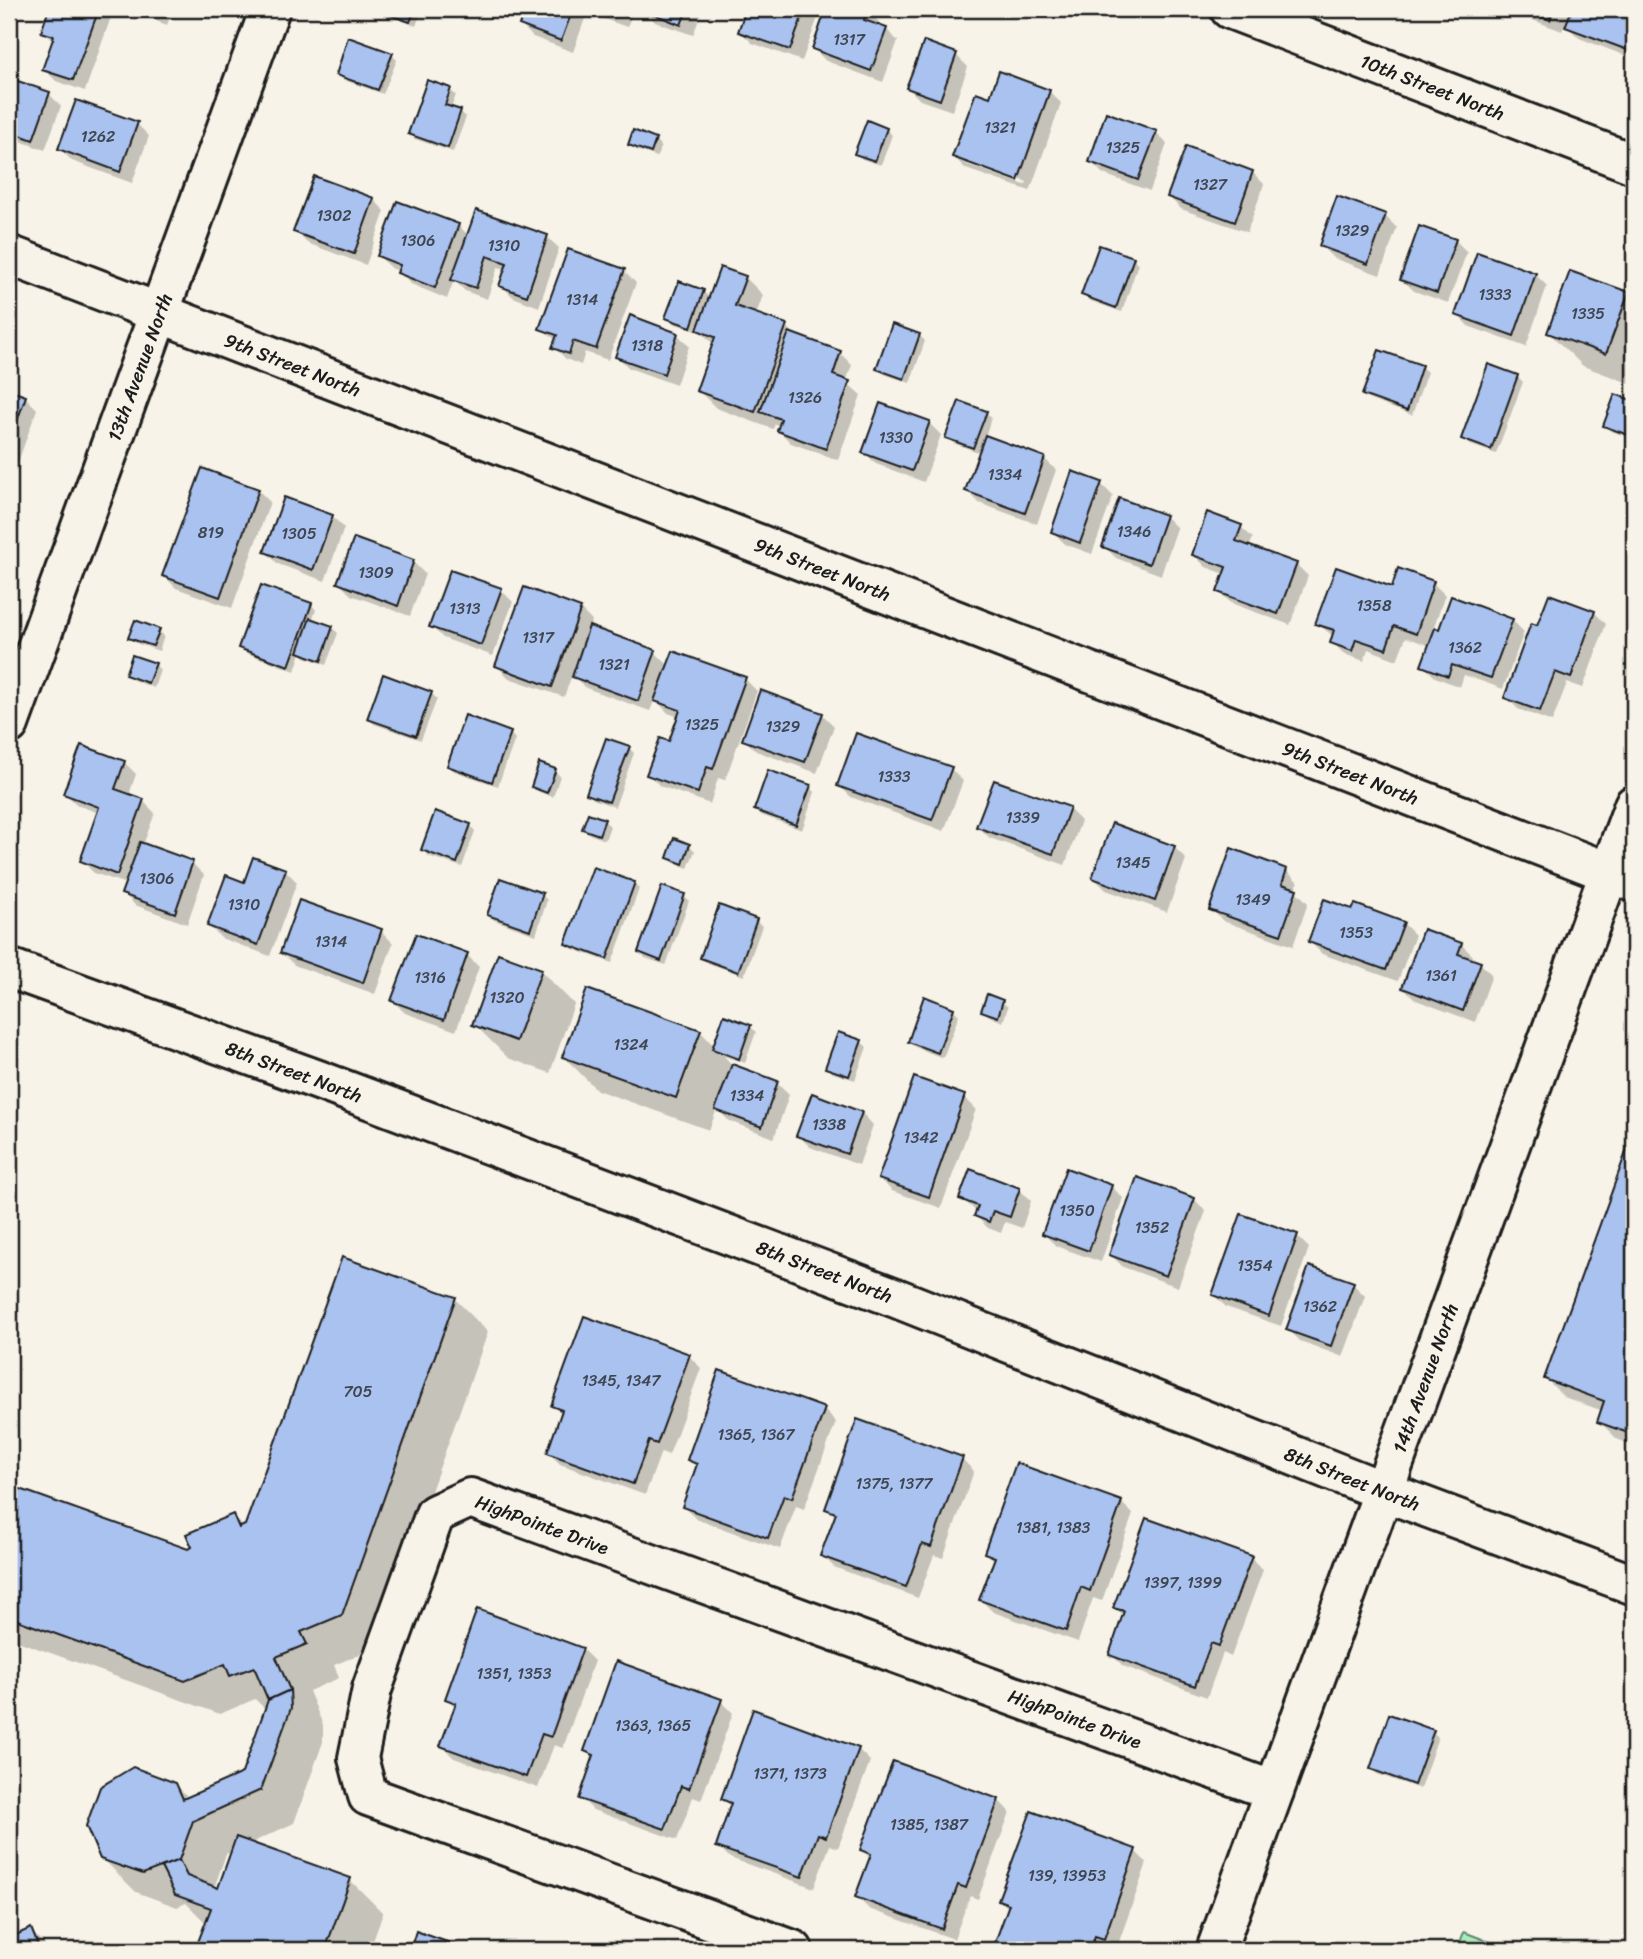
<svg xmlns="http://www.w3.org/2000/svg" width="1643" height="1959" font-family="Sriracha,sans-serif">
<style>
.green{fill:#a8eebb;stroke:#62856c;stroke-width:2}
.shadow{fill:#0003;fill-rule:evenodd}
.building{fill:#a9c2f0;stroke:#1c1c1c;stroke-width:2}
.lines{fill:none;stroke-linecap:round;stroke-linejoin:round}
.minor-casing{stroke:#1c1c1c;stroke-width:44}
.major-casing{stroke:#1c1c1c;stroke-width:44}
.minor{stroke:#f7f3e8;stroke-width:38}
.major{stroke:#f7f3e8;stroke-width:38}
.labels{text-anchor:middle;stroke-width:5;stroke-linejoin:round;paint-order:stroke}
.number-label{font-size:16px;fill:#3f4651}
.street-label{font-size:19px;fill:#1c1c1c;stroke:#f7f3e8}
</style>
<rect width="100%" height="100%" fill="#f7f3e8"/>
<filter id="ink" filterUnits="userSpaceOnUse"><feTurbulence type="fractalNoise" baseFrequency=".0143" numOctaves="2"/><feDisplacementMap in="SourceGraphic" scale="14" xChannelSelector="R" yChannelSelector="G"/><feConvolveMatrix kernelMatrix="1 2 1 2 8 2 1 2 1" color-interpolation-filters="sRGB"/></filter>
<g filter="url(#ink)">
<polygon class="green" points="1464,1932 1511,1950 1457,1950"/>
<g class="shadow">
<polygon points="51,9 103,9 111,17 85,91 56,81 44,69 54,42 43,31"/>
<polygon points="126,9 173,9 167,25"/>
<polygon points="371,9 422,9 416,26"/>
<polygon points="527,9 634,9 627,27 587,13 573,52 533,37 521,25"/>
<polygon points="643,9 703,9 693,35 655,22"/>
<polygon points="748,9 816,9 820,12 802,61 752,43 740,31"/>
<polygon points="828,9 849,16 852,9 867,10 879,22 878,26 886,29 898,41 883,82 826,61 814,49"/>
<polygon points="1503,9 1634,9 1634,59 1579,38 1565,24 1562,31"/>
<polygon points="925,43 956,55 968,67 952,111 920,100 908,88"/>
<polygon points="392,55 397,60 383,94 344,80 338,74"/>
<polygon points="9,79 49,94 61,106 45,150 9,137"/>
<polygon points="450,90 456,95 451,108 461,112 466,117 453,152 415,139 410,133"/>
<path d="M1049,91L1061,103L1030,191L966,169L954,157L991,99ZM966,160L1027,182L1025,185L966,164Z"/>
<polygon points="137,124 149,136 132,183 72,161 60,149"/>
<polygon points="886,129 892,135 881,165 862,159 856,153"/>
<polygon points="1156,132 1167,144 1150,191 1103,174 1091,162"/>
<polygon points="655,140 661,146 657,157 636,150 630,144"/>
<polygon points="1252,172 1264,184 1247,232 1181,209 1169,197"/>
<polygon points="373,199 385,211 366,265 307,243 295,231"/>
<polygon points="1385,216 1397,228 1380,275 1333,258 1321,246"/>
<polygon points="458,225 469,236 547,237 559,248 539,307 513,297 501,285 506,269 498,267 487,299 465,291 454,280 447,299 411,284 399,271 391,268 379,256"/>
<polygon points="1455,240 1467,252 1448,303 1414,291 1402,279"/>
<polygon points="1133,258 1138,264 1122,312 1088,300 1083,295"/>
<polygon points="624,271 636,283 608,360 585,352 581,365 566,359 554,347 557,341 541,328"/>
<polygon points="1535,274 1547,286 1526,347 1468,326 1457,314"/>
<polygon points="745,277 763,295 756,315 786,326 798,337 840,353 852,365 846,382 861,395 838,460 791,443 779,431 781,426 775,424 773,429 716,408 698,390 714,345 697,328 696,331 673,323 667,317 703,291 710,299"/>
<polygon points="1628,293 1634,300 1634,385 1583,366 1549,333"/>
<polygon points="677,334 689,346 676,385 629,368 617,356"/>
<polygon points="919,335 925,341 910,383 884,374 878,368"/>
<polygon points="1380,352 1421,367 1427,372 1412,415 1370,400 1364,394"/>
<polygon points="1517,376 1523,382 1496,454 1468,444 1463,439"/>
<polygon points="9,391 25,397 37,409 9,487"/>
<polygon points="1616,396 1634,402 1634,439 1611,431 1605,426"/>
<polygon points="986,412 991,418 985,437 1044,458 1056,470 1037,524 979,503 967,491 981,453 953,443 947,437"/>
<polygon points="929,423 941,435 924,482 876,464 864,452"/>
<polygon points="1101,484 1113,496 1092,554 1065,544 1053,532"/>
<polygon points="258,490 270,502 232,608 176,588 164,576"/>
<polygon points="332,516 344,528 325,581 278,564 266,552"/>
<polygon points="1165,516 1177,528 1161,575 1116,558 1104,546"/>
<polygon points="1241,527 1253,538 1249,547 1296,564 1308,576 1290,625 1231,603 1219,592 1225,574 1206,567 1194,555"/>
<polygon points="413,562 425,574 410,616 351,595 339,583"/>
<polygon points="1433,583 1445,595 1433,629 1440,632 1512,620 1524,632 1503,689 1464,675 1460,687 1435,677 1423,665 1430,646 1406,637 1397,660 1368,649 1364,661 1344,654 1332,642 1334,637 1317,623 1393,589"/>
<polygon points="501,590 513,602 493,656 443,638 431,626"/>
<polygon points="311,604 316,610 312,620 332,628 338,633 326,665 305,657 301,653 295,671 246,653 240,648"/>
<polygon points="580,609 592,621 589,628 655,652 669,666 745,679 757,691 725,780 718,778 710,804 660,786 648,774 670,743 679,717 668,713 655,699 650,711 586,688 572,675 564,697 509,678 497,666"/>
<polygon points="1594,612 1606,624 1583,688 1567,683 1552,722 1518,709 1506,697 1538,627"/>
<polygon points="159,631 164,636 159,651 136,643 130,637"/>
<polygon points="155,664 160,670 154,688 133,680 127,674"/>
<polygon points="431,693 437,699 421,740 374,724 369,718"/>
<polygon points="822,714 834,726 817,773 756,751 744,739"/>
<polygon points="510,733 515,739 498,786 454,771 449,765"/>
<polygon points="629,748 634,753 615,807 593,799 588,793"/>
<polygon points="124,762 136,774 129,795 143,801 155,813 143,845 192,863 204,875 187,924 135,905 123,893 126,884 94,873 82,861 99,813 77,805 65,793"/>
<polygon points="951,769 963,781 944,831 851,797 839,785"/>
<polygon points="555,771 560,776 553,797 539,792 533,787"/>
<polygon points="810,787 815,792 802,830 761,815 756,809"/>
<polygon points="1069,809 1081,821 1065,865 990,838 978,827"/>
<polygon points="589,815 604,821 610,826 605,840 589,834 584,828"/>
<polygon points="470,825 475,831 462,867 428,856 423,850"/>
<polygon points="689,845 695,851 688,868 674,863 669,857"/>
<polygon points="1174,847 1186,859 1167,912 1106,890 1094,878"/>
<polygon points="285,870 297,882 270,956 221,938 209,926 245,884"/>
<polygon points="1286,870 1298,882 1295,890 1308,903 1293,946 1223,921 1211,909"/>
<polygon points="634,883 639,889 612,963 573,949 567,944"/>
<polygon points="542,895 547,900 536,935 494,920 489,915"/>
<polygon points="684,896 689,901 666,965 645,958 640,952"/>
<polygon points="300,902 381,931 393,943 375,994 294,965 282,953"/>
<polygon points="1353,912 1403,923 1415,935 1398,981 1322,954 1310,942"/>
<polygon points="756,921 762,926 744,976 708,963 702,957"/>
<polygon points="1461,944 1473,956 1472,960 1480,963 1492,975 1475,1022 1416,1000 1404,988"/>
<polygon points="467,955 479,967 456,1031 405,1013 393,1001"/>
<polygon points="541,971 574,1004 550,1073 508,1058 474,1024"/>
<polygon points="1002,1002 1008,1007 1003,1022 989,1016 983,1011"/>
<polygon points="953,1009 959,1015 943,1058 915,1047 910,1042"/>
<polygon points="725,1018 751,1027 756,1032 745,1063 724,1056 733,1066 777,1083 789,1095 774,1138 729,1121 717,1109 709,1130 597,1090 564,1057 700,1031 715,1047"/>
<polygon points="839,1034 861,1042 867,1047 855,1080 833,1073 827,1067"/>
<polygon points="964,1097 976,1109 941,1208 892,1191 880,1179"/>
<polygon points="862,1113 873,1125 859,1165 810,1147 798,1135"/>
<polygon points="1630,1146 1634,1147 1634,1446 1617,1439 1599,1421 1603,1411 1564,1397 1546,1379"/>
<polygon points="1111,1186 1123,1198 1101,1262 1056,1246 1044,1234"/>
<polygon points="1019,1189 1031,1201 1022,1228 1005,1222 1001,1233 988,1228 976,1216 977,1212 961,1198"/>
<polygon points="1194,1199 1206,1211 1178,1287 1123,1267 1111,1255"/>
<polygon points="1297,1236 1309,1248 1281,1326 1226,1307 1214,1295"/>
<polygon points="1353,1284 1365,1296 1343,1357 1300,1341 1288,1329"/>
<path d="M455,1299L488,1332L375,1648L334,1665L339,1678L309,1691L323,1725V1742L294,1823L249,1844L350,1880L383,1913L370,1950H197L207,1924L186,1903L177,1907L136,1892L102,1858L175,1784L189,1798L243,1774L266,1710L255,1699L220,1714L9,1638V1487L188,1551L233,1516L244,1527ZM233,1851L219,1890L214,1888L226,1854Z"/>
<polygon points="689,1356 701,1368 669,1455 661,1452 645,1495 560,1464 549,1453 562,1414 553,1405"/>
<polygon points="824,1410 836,1422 804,1509 796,1506 780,1549 696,1519 684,1507 698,1468 689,1460"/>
<polygon points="858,1421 962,1459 974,1471 943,1558 934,1555 918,1598 834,1567 822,1555 836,1517 827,1508"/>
<polygon points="1121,1502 1133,1514 1102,1601 1093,1598 1078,1642 993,1612 981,1600 995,1561 986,1552"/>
<polygon points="1251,1558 1263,1570 1231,1657 1223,1653 1207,1697 1123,1666 1111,1654 1124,1616 1115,1607"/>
<polygon points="582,1649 594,1661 563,1748 554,1745 538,1788 454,1758 442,1746 456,1708 447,1698"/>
<polygon points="721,1701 733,1713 701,1800 693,1797 677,1840 593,1810 581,1798 594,1759 586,1751"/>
<polygon points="1433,1732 1438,1737 1420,1789 1377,1774 1372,1769"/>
<polygon points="858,1749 870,1761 838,1848 830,1845 814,1888 730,1858 718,1846 732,1807 723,1799"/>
<polygon points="998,1800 1010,1812 978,1899 970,1896 954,1939 869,1909 857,1897 871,1859 862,1850"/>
<polygon points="1135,1851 1147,1863 1116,1950 1107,1947 1106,1950 998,1950 995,1947 1009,1909 1000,1900"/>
<polygon points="30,1930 50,1950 9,1950 9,1940"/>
</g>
<g class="building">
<polygon points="49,9 99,9 73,80 42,70 54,36 41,32"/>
<polygon points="373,9 415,9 410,22"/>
<polygon points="525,9 573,9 561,41 519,25"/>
<polygon points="594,9 618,9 615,16"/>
<polygon points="641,9 687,9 681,25"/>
<polygon points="746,9 805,9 790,50 738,32"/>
<polygon points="826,9 848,14 850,9 868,9 864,20 887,28 871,71 812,49"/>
<polygon points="1520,9 1554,9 1550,20"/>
<polygon points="1572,9 1634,9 1633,52 1565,27"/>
<polygon points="348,37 393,53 378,90 336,75"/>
<polygon points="924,41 957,53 940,100 906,88"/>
<polygon points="999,71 1050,90 1018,181 952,157 976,92 990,97"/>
<polygon points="9,78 50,92 33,140 9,131"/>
<polygon points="427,80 451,88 445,105 461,110 448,148 408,134"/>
<polygon points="76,100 138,122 120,172 58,149"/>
<polygon points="1106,112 1157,131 1138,180 1089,162"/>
<polygon points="867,120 887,128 875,161 854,154"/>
<polygon points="633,130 656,139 651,153 628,145"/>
<polygon points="1186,146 1253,171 1235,222 1167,197"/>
<polygon points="314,176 374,198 354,254 293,232"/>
<polygon points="1337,196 1386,214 1368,264 1319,246"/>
<polygon points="397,201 459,224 435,288 397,273 400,265 377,256"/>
<polygon points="476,210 548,235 527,296 499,286 507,263 487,256 476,288 451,280"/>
<polygon points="1419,226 1456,239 1437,293 1400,280"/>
<polygon points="1099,245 1134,257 1116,308 1081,295"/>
<polygon points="568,249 625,269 596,349 573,341 569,354 552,348 557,335 539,329"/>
<polygon points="1477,252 1536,273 1514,336 1455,315"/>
<polygon points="720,267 746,276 735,306 787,324 755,412 696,391 715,337 697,330"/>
<polygon points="1570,271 1629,292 1606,354 1547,333"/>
<polygon points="679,281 704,290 691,327 665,318"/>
<polygon points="630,315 678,333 664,374 615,357"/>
<polygon points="892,324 920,334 904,379 876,369"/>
<polygon points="789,332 841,351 833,375 850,381 826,449 777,431 781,419 760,412"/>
<polygon points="1379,350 1422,365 1407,411 1362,395"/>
<polygon points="1488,364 1518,375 1491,450 1461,439"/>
<polygon points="9,390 26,396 9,443"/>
<polygon points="1615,394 1634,401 1634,437 1603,426"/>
<polygon points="959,401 987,411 973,448 945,438"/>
<polygon points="880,403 930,421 912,471 862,453"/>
<polygon points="985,435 1045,457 1025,513 965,491"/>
<polygon points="202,468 259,489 220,597 162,576"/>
<polygon points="1072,471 1102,482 1080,543 1051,532"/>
<polygon points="284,497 333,515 313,570 264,552"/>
<polygon points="1119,498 1166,515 1149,564 1102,547"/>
<polygon points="1207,512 1242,525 1236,541 1297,563 1278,614 1217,592 1226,567 1192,555"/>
<polygon points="354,538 414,560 398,606 337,583"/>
<polygon points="1336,567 1392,587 1398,568 1434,581 1416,634 1394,626 1386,649 1356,639 1352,651 1330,643 1334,630 1315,624"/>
<polygon points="450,570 502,588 481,645 429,627"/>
<polygon points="261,585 312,603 289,666 238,648"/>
<polygon points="524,587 581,608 552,687 495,666"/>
<polygon points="1549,594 1595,611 1571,678 1555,672 1540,711 1504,698 1531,623 1537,625"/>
<polygon points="1451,596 1513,619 1491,678 1452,665 1448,676 1421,666 1435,628 1439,629"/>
<polygon points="310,618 333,626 321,661 298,652"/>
<polygon points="135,620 160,629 153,646 128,638"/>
<polygon points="589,626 656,650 638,701 572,677"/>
<polygon points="673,651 746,677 713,769 707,767 698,793 646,775 660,738 669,741 680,710 654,701"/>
<polygon points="132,655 156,663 148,683 125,675"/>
<polygon points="383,674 432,692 416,736 367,719"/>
<polygon points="760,690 823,713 805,762 742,740"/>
<polygon points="465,715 511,732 492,782 447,766"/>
<polygon points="856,733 952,767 932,820 837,786"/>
<polygon points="606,738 630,746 609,802 586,794"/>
<polygon points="81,745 125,761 115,789 144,799 117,875 80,861 99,807 63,794"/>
<polygon points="539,763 556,769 547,793 531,787"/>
<polygon points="768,770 811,785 796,825 754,810"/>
<polygon points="994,780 1070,807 1053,854 976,827"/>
<polygon points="435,811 471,824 457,863 421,850"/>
<polygon points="588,813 605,819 599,835 582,829"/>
<polygon points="1112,823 1175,846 1155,901 1092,878"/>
<polygon points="674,838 690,844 683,864 667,858"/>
<polygon points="140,842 193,861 175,913 121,894"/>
<polygon points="1231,848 1287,869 1282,884 1297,889 1281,935 1209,910"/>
<polygon points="253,857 286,869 258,945 207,926 226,875 244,882"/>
<polygon points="593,867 635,882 607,959 565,944"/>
<polygon points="500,878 543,893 530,930 487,915"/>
<polygon points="662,886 685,894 661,961 638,952"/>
<polygon points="1324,899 1352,909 1355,904 1404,922 1386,970 1308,942"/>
<polygon points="299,900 382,929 363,983 280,953"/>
<polygon points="719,905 757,919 738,972 700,958"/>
<polygon points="1423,929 1462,943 1458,954 1481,962 1463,1011 1402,988"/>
<polygon points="416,934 468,953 444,1020 391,1001"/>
<polygon points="498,953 542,969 516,1041 472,1025"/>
<polygon points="587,989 701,1030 676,1098 562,1057"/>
<polygon points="987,994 1003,1000 998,1017 981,1011"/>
<polygon points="924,996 954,1008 938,1053 908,1042"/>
<polygon points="724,1015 751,1025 739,1059 712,1049"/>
<polygon points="838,1032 862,1040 849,1076 825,1068"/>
<polygon points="732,1064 778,1081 762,1127 715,1110"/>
<polygon points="914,1077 965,1095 929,1197 878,1179"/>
<polygon points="812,1093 862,1112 847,1154 796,1136"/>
<polygon points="1629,1144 1634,1145 1634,1435 1597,1422 1604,1401 1544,1379"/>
<polygon points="1066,1168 1112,1185 1089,1251 1042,1234"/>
<polygon points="970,1169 1020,1188 1010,1217 993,1211 989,1222 974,1216 978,1206 959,1199"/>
<polygon points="1137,1177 1195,1198 1166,1276 1109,1255"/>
<polygon points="1241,1214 1298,1234 1269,1316 1212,1295"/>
<polygon points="342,1257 456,1297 342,1615 301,1632 307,1644 276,1657 290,1690 268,1700 254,1667 230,1676 225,1664 185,1681 9,1617 9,1485 188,1549 192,1547 186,1534 233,1514 239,1528 245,1525"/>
<polygon points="1309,1266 1354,1282 1331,1346 1286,1330"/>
<polygon points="584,1316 690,1354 657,1444 649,1441 633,1484 547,1453 562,1410 551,1406"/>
<polygon points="719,1370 825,1408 792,1498 784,1495 768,1538 682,1507 697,1464 687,1460"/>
<polygon points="857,1419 963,1457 931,1547 922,1544 906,1587 820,1556 836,1513 825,1509"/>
<polygon points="1016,1463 1122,1501 1090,1591 1081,1587 1066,1631 979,1600 995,1557 984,1553"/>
<polygon points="1146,1518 1252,1556 1219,1646 1211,1643 1195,1686 1109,1655 1124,1611 1113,1608"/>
<polygon points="477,1609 583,1648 551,1737 542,1734 526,1777 440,1746 456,1703 445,1699"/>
<polygon points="616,1661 722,1699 689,1789 681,1786 665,1829 579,1799 594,1755 584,1751"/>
<polygon points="290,1690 291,1708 261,1790 193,1821 179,1860 143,1874 100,1859 86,1826 100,1787 133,1767 176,1783 183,1799 242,1773 268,1700"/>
<polygon points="753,1709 859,1748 826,1837 818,1834 802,1877 716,1847 731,1803 721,1799"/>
<polygon points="1389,1714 1434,1730 1414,1785 1370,1769"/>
<polygon points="893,1761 999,1799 966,1888 958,1885 942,1929 855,1897 871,1854 860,1850"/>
<polygon points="1031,1811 1136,1849 1104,1939 1095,1936 1090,1950 1000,1950 993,1948 1009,1904 998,1900"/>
<polygon points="236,1837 351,1878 325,1950 195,1950 211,1908 175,1895 161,1867 179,1860 187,1876 218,1888"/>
<polygon points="31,1928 40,1950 9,1950 9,1938"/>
<polygon points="416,1931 470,1950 410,1950"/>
</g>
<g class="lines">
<defs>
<g id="minor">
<path id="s1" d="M9,255L1634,882"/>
<path id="s2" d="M9,724L270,9"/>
<path id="s3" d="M9,968L321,1081L896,1298L1383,1491L1634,1585"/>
<path id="s4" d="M793,1950L368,1796L358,1758L372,1689L435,1514L470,1498L1274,1791"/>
<path id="s5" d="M1216,1950L1634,805"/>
</g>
<g id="major">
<path id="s6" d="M1230,9L1634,164"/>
</g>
</defs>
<use href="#minor" class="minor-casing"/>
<use href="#major" class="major-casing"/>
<use href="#minor" class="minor"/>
<use href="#major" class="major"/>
</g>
</g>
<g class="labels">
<g class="number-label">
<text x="849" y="45">1317</text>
<text x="1000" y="133">1321</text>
<text x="98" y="142">1262</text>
<text x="1123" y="153">1325</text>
<text x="1210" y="190">1327</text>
<text x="334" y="221">1302</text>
<text x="1352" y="236">1329</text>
<text x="418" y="246">1306</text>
<text x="504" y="251">1310</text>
<text x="1495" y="300">1333</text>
<text x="582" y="305">1314</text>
<text x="1588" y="319">1335</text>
<text x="647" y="351">1318</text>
<text x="805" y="403">1326</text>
<text x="896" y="443">1330</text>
<text x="1005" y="480">1334</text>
<text x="1134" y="537">1346</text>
<text x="211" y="538">819</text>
<text x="299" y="539">1305</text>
<text x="376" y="578">1309</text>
<text x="1374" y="611">1358</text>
<text x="465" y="614">1313</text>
<text x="538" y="643">1317</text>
<text x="1465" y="653">1362</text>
<text x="614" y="670">1321</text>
<text x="702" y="730">1325</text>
<text x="783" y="732">1329</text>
<text x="894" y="782">1333</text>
<text x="1023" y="823">1339</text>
<text x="1133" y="868">1345</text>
<text x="157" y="884">1306</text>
<text x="1253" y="905">1349</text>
<text x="244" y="910">1310</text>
<text x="1356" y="938">1353</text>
<text x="331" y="947">1314</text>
<text x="1441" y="981">1361</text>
<text x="430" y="983">1316</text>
<text x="507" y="1003">1320</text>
<text x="631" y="1050">1324</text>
<text x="747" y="1101">1334</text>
<text x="829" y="1130">1338</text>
<text x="921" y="1143">1342</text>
<text x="1077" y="1216">1350</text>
<text x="1152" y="1233">1352</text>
<text x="1255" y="1271">1354</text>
<text x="1320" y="1312">1362</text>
<text x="621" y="1386">1345, 1347</text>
<text x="358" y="1397">705</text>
<text x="756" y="1440">1365, 1367</text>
<text x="894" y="1489">1375, 1377</text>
<text x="1053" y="1533">1381, 1383</text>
<text x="1183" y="1588">1397, 1399</text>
<text x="514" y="1679">1351, 1353</text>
<text x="653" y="1731">1363, 1365</text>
<text x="790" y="1779">1371, 1373</text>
<text x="929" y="1830">1385, 1387</text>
<text x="1067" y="1881">139, 13953</text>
</g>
<g class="street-label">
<text dy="7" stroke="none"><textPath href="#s6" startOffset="217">10th Street North</textPath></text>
<text dy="7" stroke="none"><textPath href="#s1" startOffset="304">9th Street North</textPath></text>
<text dy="7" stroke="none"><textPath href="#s2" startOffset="380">13th Avenue North</textPath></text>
<text dy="7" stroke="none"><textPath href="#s1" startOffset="872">9th Street North</textPath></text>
<text dy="7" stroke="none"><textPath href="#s1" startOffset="1438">9th Street North</textPath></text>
<text dy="7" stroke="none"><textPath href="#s3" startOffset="303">8th Street North</textPath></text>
<text dy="7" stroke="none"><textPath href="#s3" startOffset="870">8th Street North</textPath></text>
<text dy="7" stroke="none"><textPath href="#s5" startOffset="609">14th Avenue North</textPath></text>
<text dy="7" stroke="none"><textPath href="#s3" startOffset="1437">8th Street North</textPath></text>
<text dy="7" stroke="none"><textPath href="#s4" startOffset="863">HighPointe Drive</textPath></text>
<text dy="7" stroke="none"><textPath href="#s4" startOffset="1430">HighPointe Drive</textPath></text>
</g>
</g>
<rect width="1643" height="1959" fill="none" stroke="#f7f3e8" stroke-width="35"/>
<rect x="18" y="18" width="1608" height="1924" fill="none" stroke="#1c1c1c" stroke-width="2.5" filter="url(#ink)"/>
</svg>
